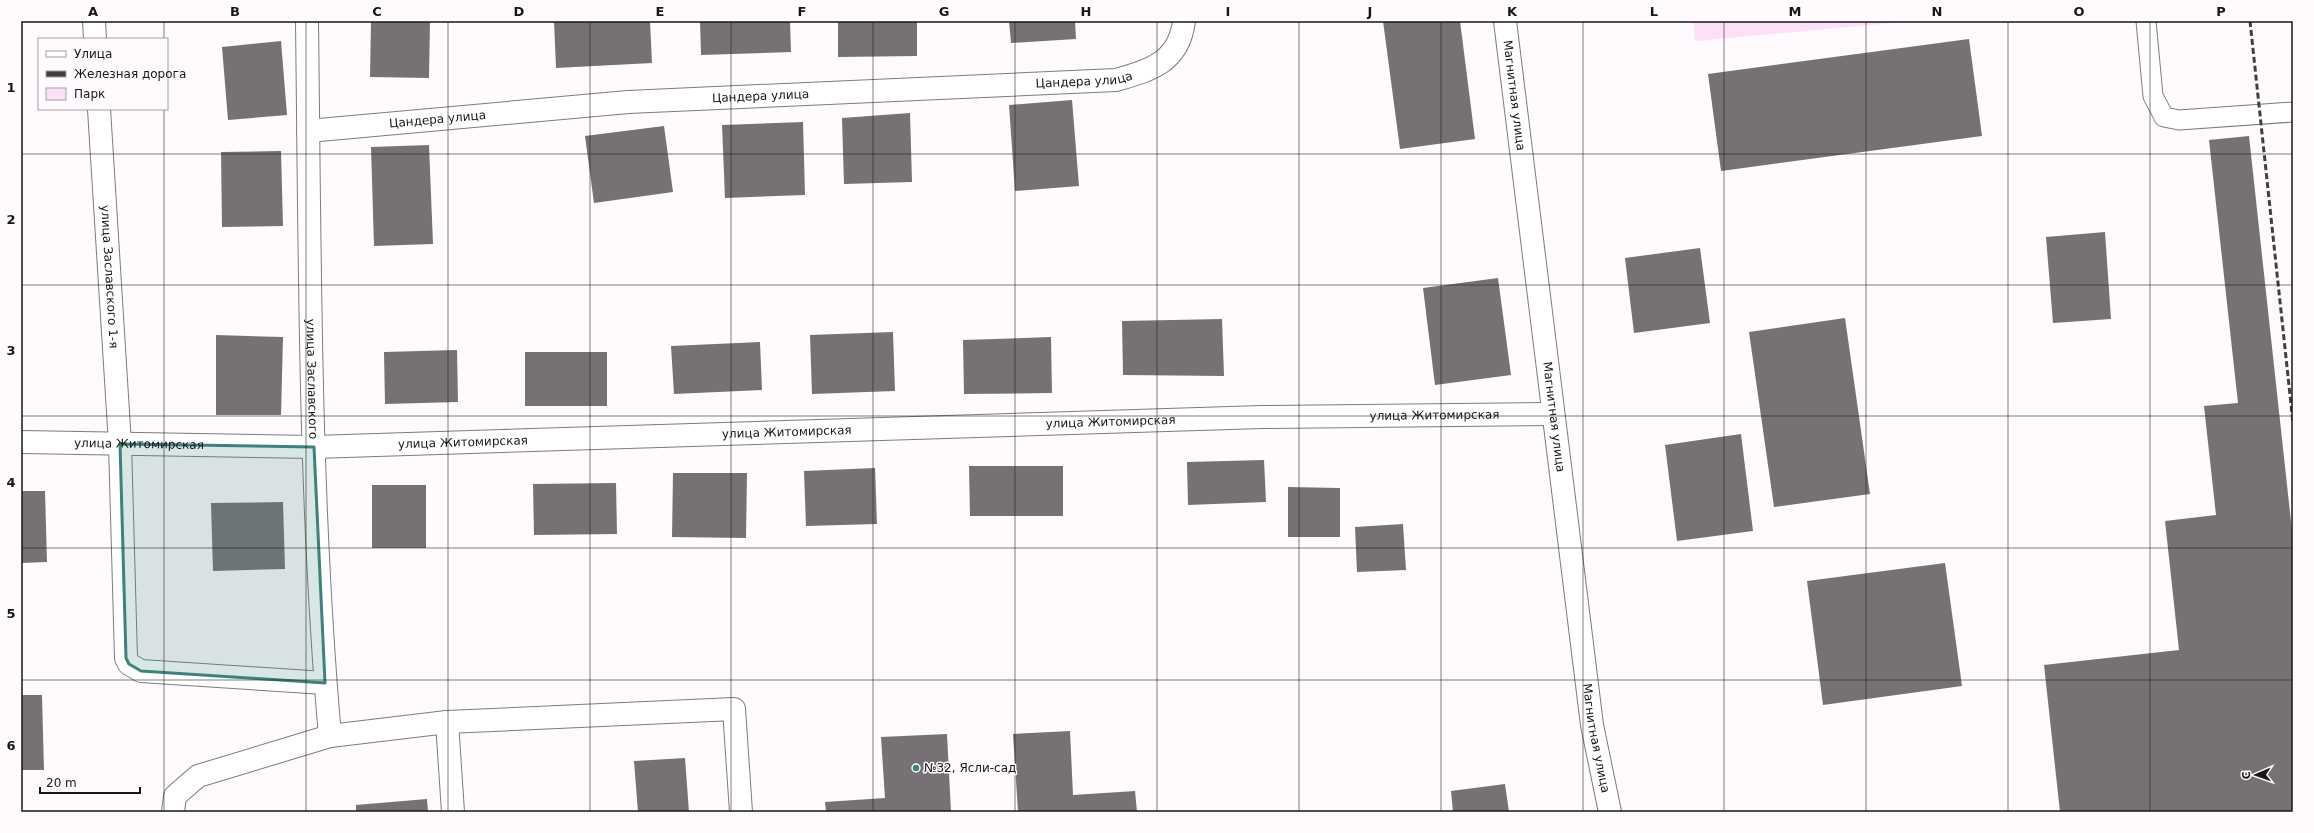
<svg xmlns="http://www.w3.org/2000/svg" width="2314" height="833" font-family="'DejaVu Sans',sans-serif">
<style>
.green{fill:#fddff8}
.building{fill:#777176}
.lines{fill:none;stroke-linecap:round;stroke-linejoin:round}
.service-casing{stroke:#7f7a7e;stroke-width:21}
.minor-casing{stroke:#7f7a7e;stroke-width:24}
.service{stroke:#fff;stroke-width:19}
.minor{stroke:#fff;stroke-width:22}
.rail{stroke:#403e40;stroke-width:3;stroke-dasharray:6 3;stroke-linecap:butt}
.marked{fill:#3c837c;fill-opacity:0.2;stroke:#3c837c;stroke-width:3;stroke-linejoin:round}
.grid{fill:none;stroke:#181618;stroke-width:1;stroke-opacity:0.55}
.poi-dot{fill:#3c837c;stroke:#fffafe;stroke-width:1.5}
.labels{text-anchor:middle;stroke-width:3;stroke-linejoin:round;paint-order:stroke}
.street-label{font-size:12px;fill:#181618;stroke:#fffafe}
.poi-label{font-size:12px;fill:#181618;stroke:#fffafe;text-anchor:start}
.neatline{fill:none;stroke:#181618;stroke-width:1.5}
.grid-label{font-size:13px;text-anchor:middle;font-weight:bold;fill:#181618}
</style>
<rect width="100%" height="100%" fill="#fffafe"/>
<polygon class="green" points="1693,21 1914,21 1695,41"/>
<g class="building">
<polygon points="371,21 430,21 429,78 370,77"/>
<polygon points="554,21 650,21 652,63 556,68"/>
<polygon points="700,21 790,21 791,52 701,55"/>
<polygon points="838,21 917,21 917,56 838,57"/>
<polygon points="1009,21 1075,21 1076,39 1011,43"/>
<polygon points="1383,21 1460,21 1475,139 1400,149"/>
<polygon points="1969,39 1982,136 1721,171 1708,74"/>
<polygon points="281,41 287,115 228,120 222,47"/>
<polygon points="1072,100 1079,186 1015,191 1009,105"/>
<polygon points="910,113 912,182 844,184 842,118"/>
<polygon points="803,122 805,195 725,198 722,125"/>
<polygon points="664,126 673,192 594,203 585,136"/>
<polygon points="2249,136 2293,540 2293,812 2060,812 2044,665 2179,650 2165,521 2216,515 2204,406 2238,403 2209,140"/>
<polygon points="429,145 433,244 374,246 371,147"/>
<polygon points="281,151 283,226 222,227 221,152"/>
<polygon points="2105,232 2111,319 2053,323 2046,237"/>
<polygon points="1700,248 1710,323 1634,333 1625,258"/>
<polygon points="1498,278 1511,375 1435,385 1423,288"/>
<polygon points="1845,318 1870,494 1774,507 1749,332"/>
<polygon points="1222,319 1224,376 1123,375 1122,321"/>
<polygon points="893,332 895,391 812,394 810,335"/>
<polygon points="216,335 283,337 281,415 216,415"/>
<polygon points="1051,337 1052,393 964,394 963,340"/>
<polygon points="760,342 762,390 674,394 671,346"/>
<polygon points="457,350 458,402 385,404 384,352"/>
<rect x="525" y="352" width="82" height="54"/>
<polygon points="1741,434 1753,531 1677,541 1665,445"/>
<polygon points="1264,460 1266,502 1188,505 1187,462"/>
<polygon points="969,466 1063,466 1063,516 970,516"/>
<polygon points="875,468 877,524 806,526 804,471"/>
<polygon points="673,473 747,473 746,538 672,537"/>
<polygon points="616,483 617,534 534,535 533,484"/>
<rect x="372" y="485" width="54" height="63"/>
<polygon points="1288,487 1340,488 1340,537 1288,537"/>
<polygon points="21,491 45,491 47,562 21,563"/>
<polygon points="283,502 285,569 213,571 211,503"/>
<polygon points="1403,524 1406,570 1357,572 1355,527"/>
<polygon points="1945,563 1962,686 1823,705 1807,581"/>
<polygon points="21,695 42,695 44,770 21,770"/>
<polygon points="1070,731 1073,795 1135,791 1137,812 1018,812 1013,734"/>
<polygon points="947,734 951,812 826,812 825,802 885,798 881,737"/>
<polygon points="685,758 689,812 638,812 634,761"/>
<polygon points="1505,784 1509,812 1453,812 1451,791"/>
<polygon points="427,799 428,812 356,812 356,805"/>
</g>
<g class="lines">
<defs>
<polyline id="service" points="2146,21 2153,96 2164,117 2179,120 2293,112"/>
<g id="minor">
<polyline points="94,21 95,39"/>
<path id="s1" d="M307,21C310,259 309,498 330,736"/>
<path id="s2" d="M1505,21L1592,725L1610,812"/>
<path id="s3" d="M99,109L120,444L126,658L129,664L141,671L325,683"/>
<path id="s4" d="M308,131L628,102L1116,80C1151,70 1179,62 1184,21"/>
<path id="s5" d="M21,442L314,447L1262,417L1552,414"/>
<polyline points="447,722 453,812"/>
<polyline points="173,812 175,796 198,776 330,736 447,722 734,709 741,812"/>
</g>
</defs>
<use href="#service" class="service-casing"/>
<use href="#minor" class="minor-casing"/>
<use href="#service" class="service"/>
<use href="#minor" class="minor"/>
<polyline class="rail" points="2250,21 2293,423"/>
</g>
<path class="marked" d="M120,444L314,447L325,683L141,671L129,664L126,658Z"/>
<path class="grid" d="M164,21V39M306,21V812M448,21V812M590,21V812M731,21V812M873,21V812M1015,21V812M1157,21V812M1299,21V812M1441,21V812M1583,21V812M1724,21V812M1866,21V812M2008,21V812M2150,21V812M164,109V812M21,154H2293M21,285H2293M21,416H2293M21,548H2293M21,680H2293"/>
<circle class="poi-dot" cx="916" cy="768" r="4"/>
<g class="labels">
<g class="street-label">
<text dy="4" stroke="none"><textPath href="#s4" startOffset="778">Цандера улица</textPath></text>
<text dy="4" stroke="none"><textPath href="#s4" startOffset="454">Цандера улица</textPath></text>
<text dy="4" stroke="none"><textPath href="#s2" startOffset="75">Магнитная улица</textPath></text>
<text dy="4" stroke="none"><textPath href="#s4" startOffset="130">Цандера улица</textPath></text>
<text dy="4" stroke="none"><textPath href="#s3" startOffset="168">улица Заславского 1-я</textPath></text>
<text dy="4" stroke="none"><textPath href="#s1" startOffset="358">улица Заславского</textPath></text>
<text dy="4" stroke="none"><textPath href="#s5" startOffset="1414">улица Житомирская</textPath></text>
<text dy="4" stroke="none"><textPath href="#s2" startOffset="399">Магнитная улица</textPath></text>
<text dy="4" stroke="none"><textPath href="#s5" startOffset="1090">улица Житомирская</textPath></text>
<text dy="4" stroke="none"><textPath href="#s5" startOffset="766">улица Житомирская</textPath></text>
<text dy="4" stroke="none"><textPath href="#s5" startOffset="442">улица Житомирская</textPath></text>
<text dy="4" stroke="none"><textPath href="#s5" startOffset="118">улица Житомирская</textPath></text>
<text dy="4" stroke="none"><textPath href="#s2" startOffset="723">Магнитная улица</textPath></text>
</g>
<g class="poi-label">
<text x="924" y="772">№32, Ясли-сад</text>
</g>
</g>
<rect width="2314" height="833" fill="none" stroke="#fffafe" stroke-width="44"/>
<rect x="38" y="38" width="130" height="72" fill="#fffafe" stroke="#a39fa2"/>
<rect x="46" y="51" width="20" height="6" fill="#ffffff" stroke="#a39fa2"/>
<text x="74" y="58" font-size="12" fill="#181618">Улица</text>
<rect x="46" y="71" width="20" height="6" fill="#403e40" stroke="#a39fa2"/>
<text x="74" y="78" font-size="12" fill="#181618">Железная дорога</text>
<rect x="46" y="88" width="20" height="12" fill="#fddff8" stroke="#a39fa2"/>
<text x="74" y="98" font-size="12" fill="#181618">Парк</text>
<g transform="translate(2256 775) rotate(268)" stroke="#fffafe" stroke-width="3" paint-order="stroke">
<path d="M0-3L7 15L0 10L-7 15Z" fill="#181618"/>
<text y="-6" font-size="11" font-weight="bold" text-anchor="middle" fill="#181618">С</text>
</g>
<path d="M40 787v6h100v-6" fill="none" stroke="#181618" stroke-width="2"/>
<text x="46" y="787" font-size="12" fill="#181618" stroke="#fffafe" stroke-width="3" paint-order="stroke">20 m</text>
<rect x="22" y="22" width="2270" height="789" class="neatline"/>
<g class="grid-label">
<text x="93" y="16">A</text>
<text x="235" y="16">B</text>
<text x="377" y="16">C</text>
<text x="519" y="16">D</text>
<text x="660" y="16">E</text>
<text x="802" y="16">F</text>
<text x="944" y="16">G</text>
<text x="1086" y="16">H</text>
<text x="1228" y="16">I</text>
<text x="1370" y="16">J</text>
<text x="1512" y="16">K</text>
<text x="1654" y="16">L</text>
<text x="1795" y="16">M</text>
<text x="1937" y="16">N</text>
<text x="2079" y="16">O</text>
<text x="2221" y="16">P</text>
<text x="11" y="92">1</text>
<text x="11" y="224">2</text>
<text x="11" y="355">3</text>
<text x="11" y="487">4</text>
<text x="11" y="618">5</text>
<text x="11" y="750">6</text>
</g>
</svg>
